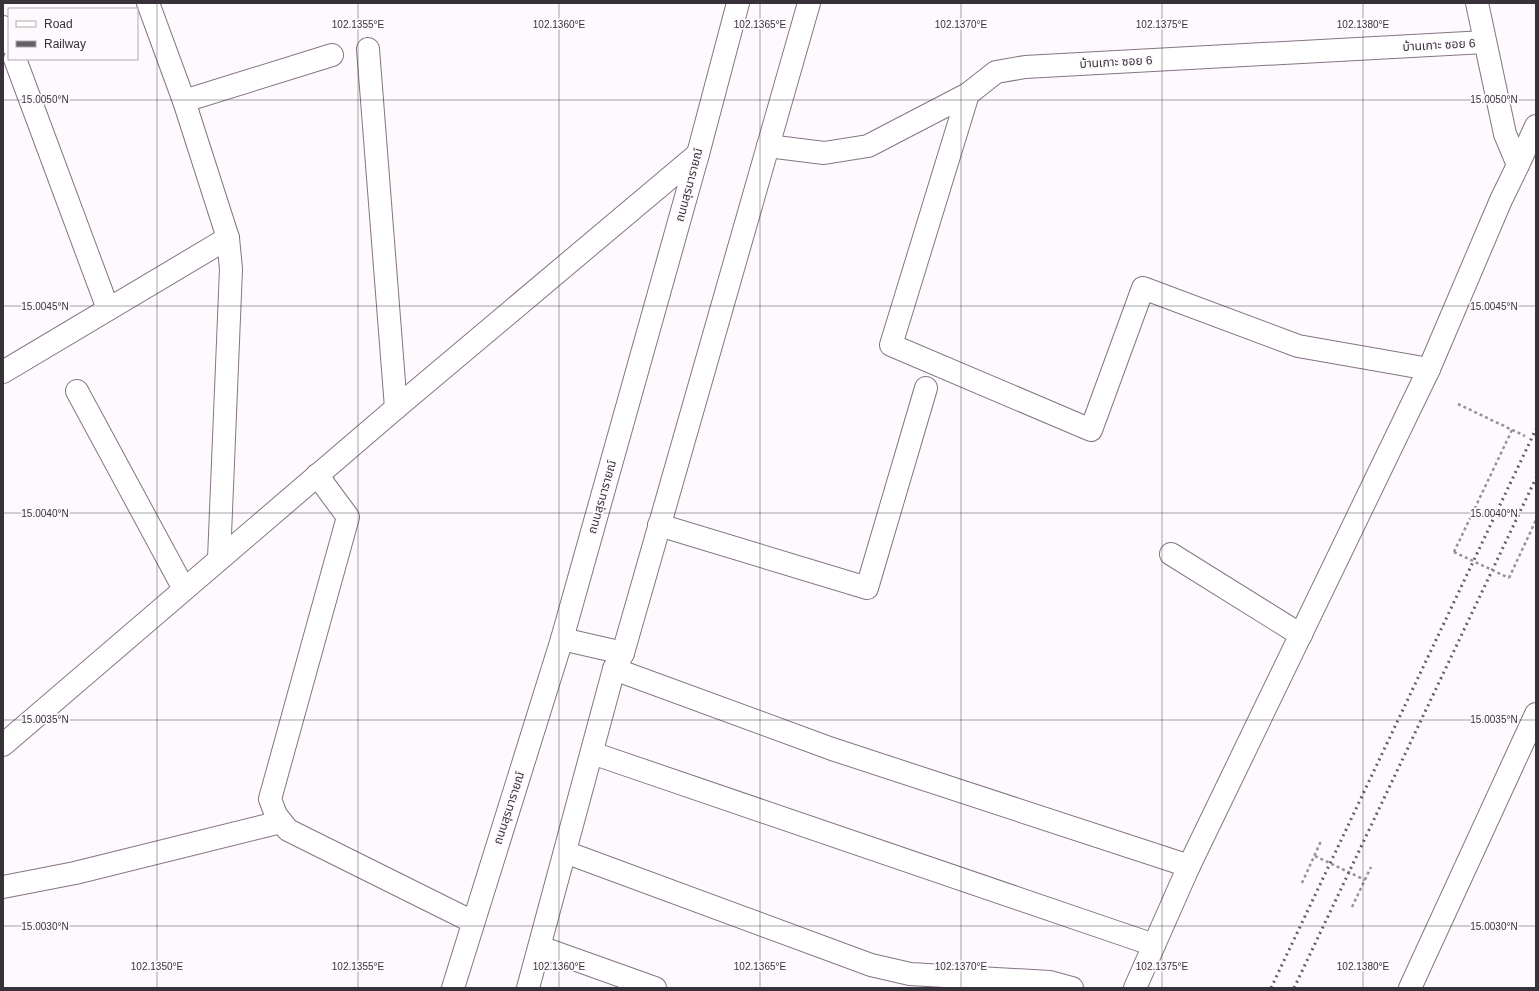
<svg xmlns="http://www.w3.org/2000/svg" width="1539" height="991" font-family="Helvetica,'Noto Sans Thai',sans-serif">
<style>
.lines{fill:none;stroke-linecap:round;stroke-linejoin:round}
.minor-casing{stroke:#857486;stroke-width:24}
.major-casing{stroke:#857486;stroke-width:24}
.path{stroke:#979298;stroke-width:2.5;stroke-dasharray:3 3;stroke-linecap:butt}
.minor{stroke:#fff;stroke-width:22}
.major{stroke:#fff;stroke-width:22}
.rail{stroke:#655f66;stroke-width:3;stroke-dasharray:2 4;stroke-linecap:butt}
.path-bridge{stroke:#979298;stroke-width:2.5;stroke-dasharray:3 3;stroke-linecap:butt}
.ticks{fill:none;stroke:#383139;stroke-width:1;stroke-opacity:0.45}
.labels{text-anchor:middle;stroke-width:3.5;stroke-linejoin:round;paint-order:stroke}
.street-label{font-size:12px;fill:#383139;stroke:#fdf9fd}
.ticks-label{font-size:10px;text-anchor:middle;fill:#383139;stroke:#fdf9fd;stroke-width:3.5;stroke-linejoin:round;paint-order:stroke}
</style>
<rect width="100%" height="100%" fill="#fdf9fd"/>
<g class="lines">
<defs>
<g id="minor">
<polyline points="148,3 184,101 228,238 231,269 219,559"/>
<polyline points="3,27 9,43"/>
<polyline points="368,49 396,408"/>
<polyline points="15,59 108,309"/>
<polyline points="968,94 891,345 1091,430 1143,288 1298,346 1429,369"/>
<polyline points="184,101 332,55"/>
<polyline points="768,146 824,153 868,146 968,94 996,72 1025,67 1485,42"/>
<polyline points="1518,165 1536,126"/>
<polyline points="3,372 228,238"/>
<polyline points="77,391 184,589"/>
<polyline points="317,475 348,517 270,799 276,815 288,830 473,922"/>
<polyline points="659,525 867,588 926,388"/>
<polyline points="1171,554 1301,635"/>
<polyline points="614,669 832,749 1189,866"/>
<polyline points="3,745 396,408 698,154"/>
<polyline points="592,753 1154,945"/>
<polyline points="565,852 871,965 910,974 1050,982 1072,988"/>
<polyline points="3,887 75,873 281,822"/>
<polyline points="540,947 655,988"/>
<polyline points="1135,988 1189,866 1429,369 1501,200 1518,165 1505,134 1477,3"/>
<polyline points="1410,988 1536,714"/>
</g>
<g id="major">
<polyline points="562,639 623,653"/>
<polyline points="453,988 562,639 698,154 738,3"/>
<polyline points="528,988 614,669 623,653 809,3"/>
</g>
</defs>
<use href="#minor" class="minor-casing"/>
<use href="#major" class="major-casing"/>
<g class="path">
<polyline points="1458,404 1525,436"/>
<polyline points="1454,552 1512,430"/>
<polyline points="1509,578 1536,520"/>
<polyline points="1315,856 1365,880"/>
<polyline points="1302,883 1321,841"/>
<polyline points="1352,907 1371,867"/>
</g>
<use href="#minor" class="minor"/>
<use href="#major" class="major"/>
<g class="rail">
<polyline points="1271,988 1536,429"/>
<polyline points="1294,988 1536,478"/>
</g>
<polyline class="path-bridge" points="1454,552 1509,578"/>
</g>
<path class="ticks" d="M157,3V988M358,3V988M559,3V988M760,3V988M961,3V988M1162,3V988M1363,3V988M3,100H1536M3,306H1536M3,513H1536M3,720H1536M3,926H1536"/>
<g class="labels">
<g class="street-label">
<text transform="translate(1439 45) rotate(-3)" y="4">บ้านเกาะ ซอย 6</text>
<text transform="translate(1116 62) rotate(-3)" y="4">บ้านเกาะ ซอย 6</text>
<text transform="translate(689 185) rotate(-75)" y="4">ถนนสุรนารายณ์</text>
<text transform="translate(602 497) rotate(-74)" y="4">ถนนสุรนารายณ์</text>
<text transform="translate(509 808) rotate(-72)" y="4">ถนนสุรนารายณ์</text>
</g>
</g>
<g class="ticks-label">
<text x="358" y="28">102.1355°E</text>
<text x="559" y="28">102.1360°E</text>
<text x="760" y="28">102.1365°E</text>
<text x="961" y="28">102.1370°E</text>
<text x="1162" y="28">102.1375°E</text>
<text x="1363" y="28">102.1380°E</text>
<text x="45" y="103">15.0050°N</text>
<text x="1494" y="103">15.0050°N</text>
<text x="45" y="310">15.0045°N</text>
<text x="1494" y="310">15.0045°N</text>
<text x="45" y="517">15.0040°N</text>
<text x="1494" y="517">15.0040°N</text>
<text x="45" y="723">15.0035°N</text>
<text x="1494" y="723">15.0035°N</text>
<text x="45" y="930">15.0030°N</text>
<text x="1494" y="930">15.0030°N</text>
<text x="157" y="970">102.1350°E</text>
<text x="358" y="970">102.1355°E</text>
<text x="559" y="970">102.1360°E</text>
<text x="760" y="970">102.1365°E</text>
<text x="961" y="970">102.1370°E</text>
<text x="1162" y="970">102.1375°E</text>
<text x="1363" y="970">102.1380°E</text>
</g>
<rect width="1539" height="991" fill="none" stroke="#383139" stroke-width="8"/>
<rect x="8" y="8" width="130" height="52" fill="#fdf9fd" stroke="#aea9af"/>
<rect x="16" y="21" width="20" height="6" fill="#ffffff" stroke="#aea9af"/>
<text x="44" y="28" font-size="12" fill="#383139">Road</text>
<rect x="16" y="41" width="20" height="6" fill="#655f66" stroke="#aea9af"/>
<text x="44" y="48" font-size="12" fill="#383139">Railway</text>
</svg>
